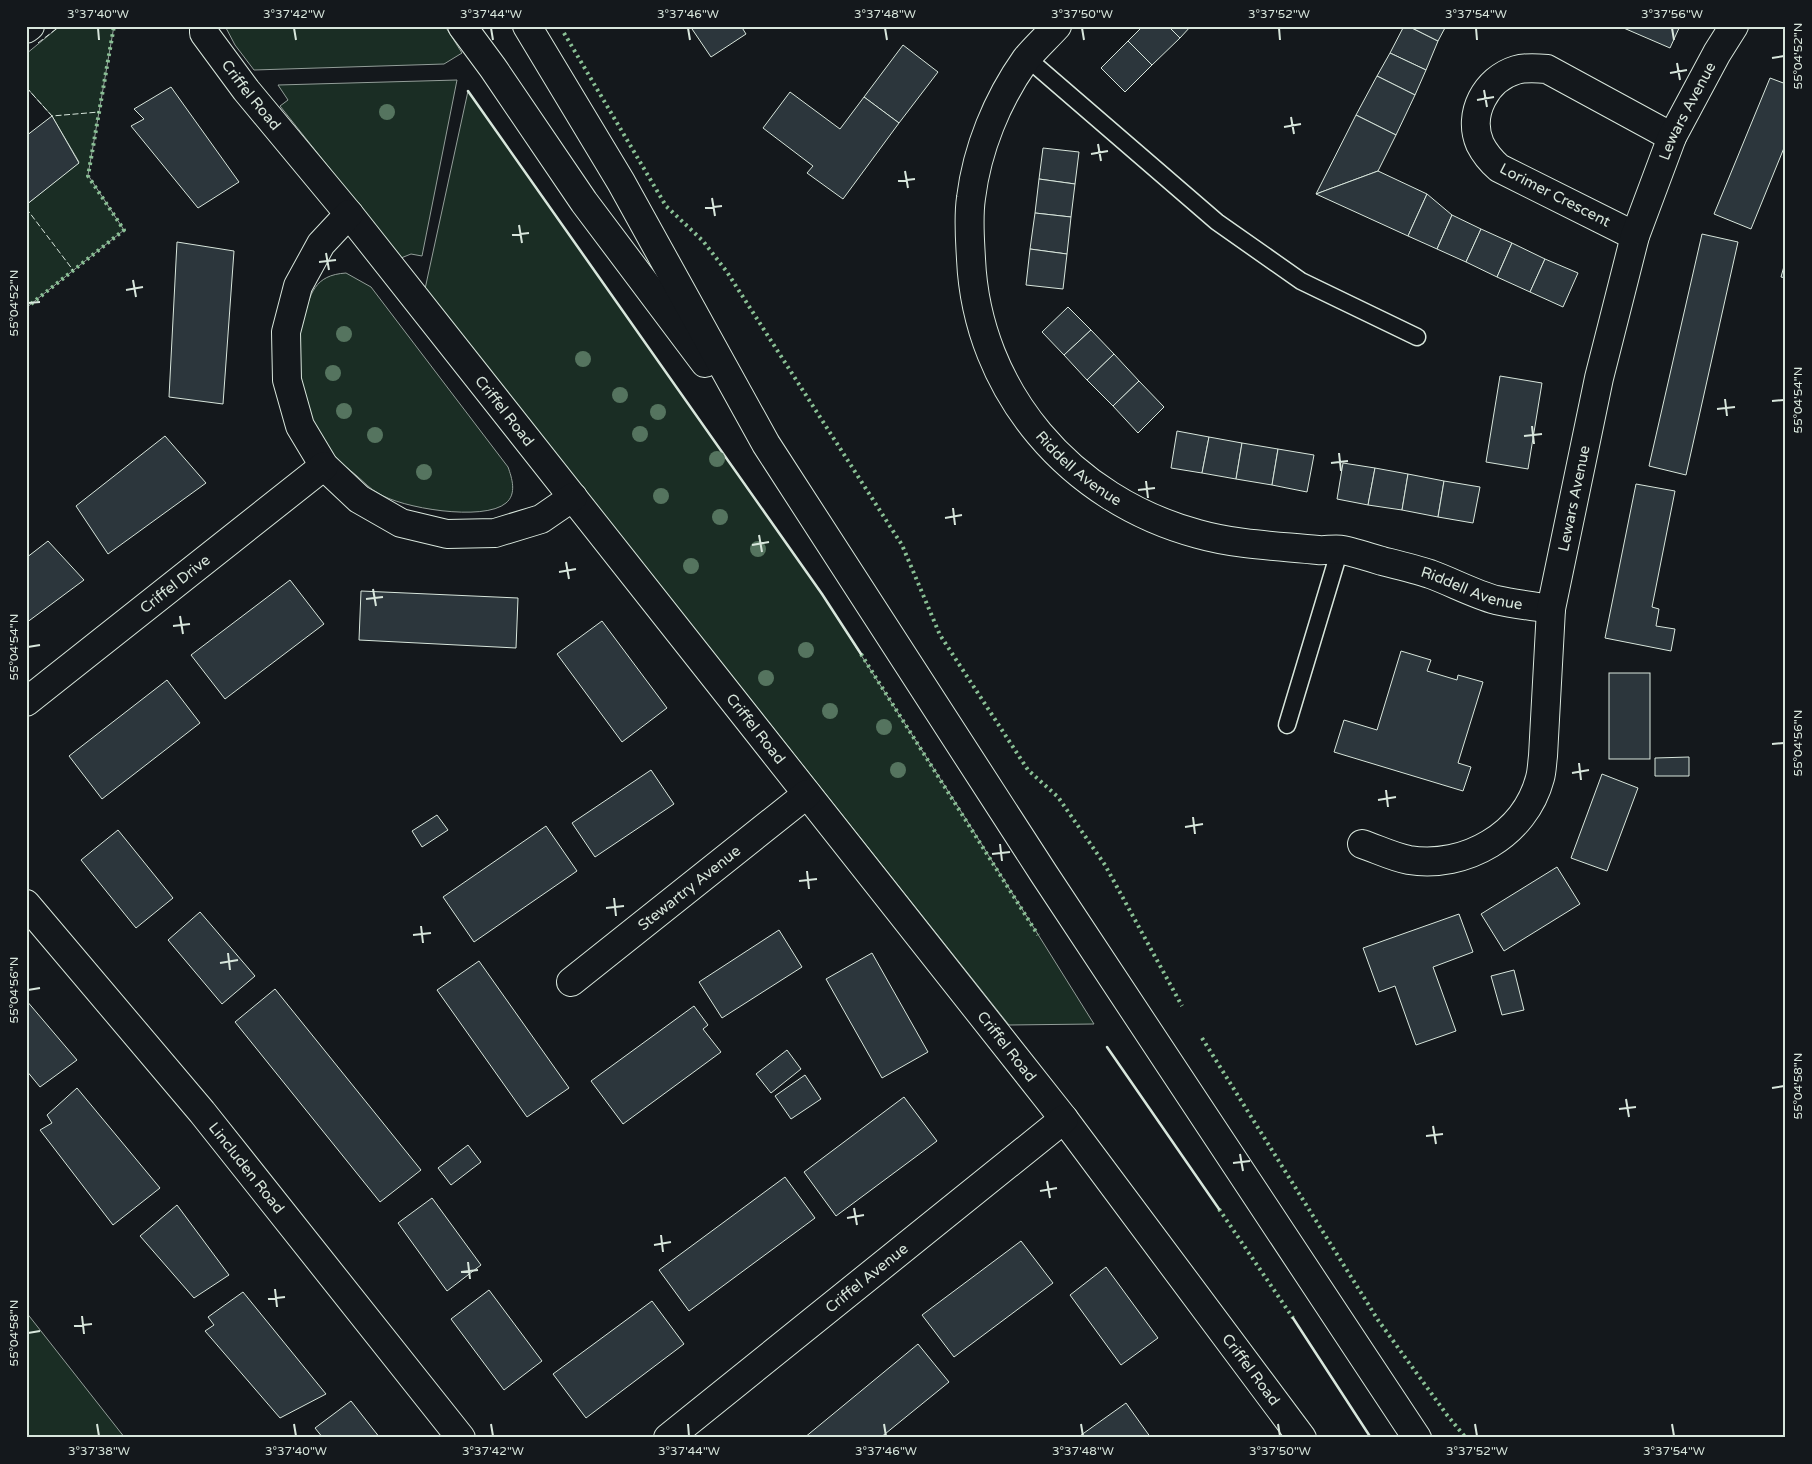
<svg xmlns="http://www.w3.org/2000/svg" width="1812" height="1464" font-family="'Varela Round',sans-serif">
<style>
.green{fill:#1a2d24;stroke:#939e99}
.building{fill:#2c363c;stroke:#d8e6dc}
.lines{fill:none;stroke-linecap:round;stroke-linejoin:round}
.lane-casing{stroke:#d8e6dc;stroke-width:19}
.street-casing{stroke:#d8e6dc;stroke-width:30}
.highway-casing{stroke:#d8e6dc;stroke-width:30}
.lane{stroke:#14181c;stroke-width:16}
.street{stroke:#14181c;stroke-width:28}
.highway{stroke:#14181c;stroke-width:28}
.hedge{stroke:#8ac095;stroke-width:4;stroke-dasharray:2.5 4;stroke-linecap:butt}
.fence{stroke:#d8e6dc;stroke-width:1;stroke-dasharray:6 2.5;stroke-linecap:butt}
.wall{stroke:#d8e6dc;stroke-width:2.5}
.tree{fill:#55745f}
.ticks{fill:none;stroke:#d8e6dc;stroke-width:2}
.labels{text-anchor:middle;stroke-width:4;stroke-linejoin:round;paint-order:stroke}
.street-label{font-size:15px;fill:#d8e6dc;stroke:#14181c}
.neatline{fill:none;stroke:#d8e6dc;stroke-width:2}
.ticks-label{font-size:12px;text-anchor:middle;fill:#d8e6dc}
</style>
<rect width="100%" height="100%" fill="#14181c"/>
<g class="green">
<polygon points="60,26 114,26 88,175 124,230 26,308 26,205 79,162 52,116 26,87 26,54"/>
<polygon points="225,26 445,26 462,53 444,64 254,70 235,45"/>
<polygon points="457,80 422,256 411,254 401,258 280,106 288,100 278,85"/>
<polygon points="468,91 822,594 964,816 1094,1024 1009,1025 425,289"/>
<path d="M346,273L371,287L508,467C512,478 517,494 506,503C484,522 400,508 378,493C370,489 364,482 357,476C349,469 338,462 332,453C311,426 296,389 296,355C296,344 300,332 303,321C310,294 314,275 346,273Z"/>
<polygon points="26,1312 125,1438 26,1438"/>
</g>
<g class="building">
<polygon points="690,26 741,26 746,34 711,57"/>
<polygon points="1143,26 1168,26 1180,38 1152,65 1128,41"/>
<polygon points="1168,26 1191,26 1180,38"/>
<polygon points="1404,26 1408,26 1438,41 1426,70 1390,53"/>
<polygon points="1408,26 1446,26 1438,41"/>
<polygon points="1619,26 1680,26 1670,48"/>
<polygon points="1128,41 1152,65 1125,92 1101,68"/>
<polygon points="903,45 938,72 899,123 864,97"/>
<polygon points="1390,53 1426,70 1415,95 1377,76"/>
<polygon points="1377,76 1415,95 1396,135 1356,115"/>
<polygon points="1770,78 1786,84 1786,143 1751,229 1714,214"/>
<polygon points="171,87 239,182 198,208 131,126 144,119 134,109"/>
<polygon points="790,92 840,129 864,97 899,123 843,199 807,173 813,166 763,128"/>
<polygon points="1356,115 1396,135 1378,171 1316,194"/>
<polygon points="52,116 79,163 26,205 26,136"/>
<polygon points="1043,148 1079,152 1075,184 1039,179"/>
<polygon points="1378,171 1427,194 1408,236 1316,194"/>
<polygon points="1039,179 1075,184 1071,217 1035,213"/>
<polygon points="1427,194 1452,215 1437,249 1408,236"/>
<polygon points="1035,213 1071,217 1067,254 1030,249"/>
<polygon points="1452,215 1481,229 1466,262 1437,249"/>
<polygon points="1481,229 1512,243 1497,277 1466,262"/>
<polygon points="1702,234 1738,242 1686,475 1649,466"/>
<polygon points="177,242 234,251 223,404 169,397"/>
<polygon points="1512,243 1545,259 1530,292 1497,277"/>
<polygon points="1030,249 1067,254 1063,289 1026,285"/>
<polygon points="1545,259 1578,273 1563,307 1530,292"/>
<polygon points="1786,259 1786,278 1781,277"/>
<polygon points="1068,307 1091,330 1064,355 1042,332"/>
<polygon points="1091,330 1114,354 1087,380 1064,355"/>
<polygon points="1114,354 1139,381 1113,406 1087,380"/>
<polygon points="1500,376 1542,383 1528,469 1486,462"/>
<polygon points="1139,381 1164,407 1138,433 1113,406"/>
<polygon points="1177,431 1209,437 1202,473 1171,468"/>
<polygon points="165,436 206,483 108,554 76,506"/>
<polygon points="1209,437 1242,443 1236,479 1202,473"/>
<polygon points="1242,443 1278,449 1272,485 1236,479"/>
<polygon points="1278,449 1314,455 1307,492 1272,485"/>
<polygon points="1343,463 1375,468 1368,505 1337,499"/>
<polygon points="1375,468 1408,474 1402,510 1368,505"/>
<polygon points="1408,474 1444,481 1438,517 1402,510"/>
<polygon points="1444,481 1480,487 1473,523 1438,517"/>
<polygon points="1636,484 1675,491 1652,607 1659,609 1656,626 1675,629 1671,651 1605,638"/>
<polygon points="48,541 84,580 26,623 26,558"/>
<polygon points="290,580 324,624 225,699 191,655"/>
<polygon points="361,591 518,598 516,648 359,640"/>
<polygon points="602,621 667,708 622,742 557,654"/>
<polygon points="1401,651 1431,660 1427,671 1457,680 1458,675 1483,682 1458,763 1471,767 1463,791 1334,752 1344,720 1377,730"/>
<rect x="1609" y="673" width="41" height="86"/>
<polygon points="167,680 200,723 102,799 69,756"/>
<polygon points="1689,757 1689,776 1655,776 1655,758"/>
<polygon points="651,770 674,804 595,857 572,823"/>
<polygon points="1602,774 1638,788 1607,871 1571,858"/>
<polygon points="437,815 448,830 422,847 412,831"/>
<polygon points="546,826 577,871 474,942 443,897"/>
<polygon points="118,830 173,898 136,928 81,860"/>
<polygon points="1557,867 1580,904 1504,951 1481,914"/>
<polygon points="200,912 255,976 222,1004 168,940"/>
<polygon points="1459,914 1473,952 1433,967 1456,1031 1416,1045 1395,986 1379,992 1363,948"/>
<polygon points="779,930 802,967 722,1018 699,982"/>
<polygon points="872,953 928,1052 882,1078 826,979"/>
<polygon points="479,961 569,1088 527,1117 437,990"/>
<polygon points="1514,970 1524,1010 1502,1015 1491,976"/>
<polygon points="275,989 421,1170 380,1202 235,1022"/>
<polygon points="26,1000 77,1060 40,1087 26,1070"/>
<polygon points="694,1006 708,1025 703,1029 721,1052 623,1124 591,1081"/>
<polygon points="787,1050 801,1069 771,1093 756,1074"/>
<polygon points="805,1075 821,1099 791,1119 775,1096"/>
<polygon points="77,1088 160,1188 113,1225 40,1130 52,1123 47,1115"/>
<polygon points="904,1097 937,1141 836,1216 804,1172"/>
<polygon points="468,1145 481,1162 451,1185 438,1168"/>
<polygon points="785,1177 815,1218 689,1311 659,1270"/>
<polygon points="432,1198 481,1265 447,1291 398,1223"/>
<polygon points="177,1205 229,1275 194,1298 140,1236"/>
<polygon points="1021,1241 1053,1283 954,1357 922,1315"/>
<polygon points="1106,1267 1158,1338 1121,1365 1070,1295"/>
<polygon points="489,1290 542,1361 504,1390 451,1319"/>
<polygon points="243,1292 326,1394 280,1418 205,1331 214,1325 208,1317"/>
<polygon points="652,1301 684,1344 586,1418 553,1374"/>
<polygon points="918,1344 949,1382 880,1438 804,1438"/>
<polygon points="351,1401 380,1438 323,1438 315,1428"/>
<polygon points="1126,1403 1151,1438 1077,1438"/>
</g>
<g class="lines">
<defs>
<g id="lane">
<polyline points="1027,58 1217,222 1301,281 1417,337"/>
<polyline points="1287,725 1340,549"/>
</g>
<g id="street">
<path id="s1" d="M204,26V33L246,90L349,214L1064,1119L1302,1438"/>
<path id="s2" d="M1057,26C1047,37 1035,48 1026,59C997,100 977,149 971,198C968,218 970,239 971,259C977,392 1071,500 1198,534C1237,545 1278,546 1318,550C1326,551 1335,548 1343,550C1356,553 1369,557 1382,561C1398,565 1415,569 1430,574C1452,582 1474,594 1496,600C1514,604 1533,606 1551,609"/>
<polyline points="26,29 30,26"/>
<polyline points="349,214 321,244 298,286 286,332 287,380 300,426 324,466 359,499 401,523 447,534 495,533 541,519 573,497"/>
<path d="M1635,236L1499,168C1491,161 1485,154 1480,144C1467,114 1486,79 1516,70C1526,67 1537,68 1547,69L1672,137"/>
<path id="s3" d="M26,702L324,466"/>
<path id="s4" d="M1362,844C1377,849 1393,857 1409,860C1465,869 1525,835 1540,778C1542,771 1542,763 1543,756L1551,609L1599,378L1635,236L1672,137L1717,53L1734,26"/>
<path id="s5" d="M26,904L202,1112L461,1438"/>
<path id="s6" d="M571,982L807,794"/>
<path id="s7" d="M668,1438L1064,1119"/>
</g>
<g id="highway">
<polyline points="462,26 493,68 584,202 705,363"/>
<polyline points="527,26 621,182 766,444 1044,874 1417,1438"/>
</g>
</defs>
<use href="#lane" class="lane-casing"/>
<use href="#street" class="street-casing"/>
<use href="#highway" class="highway-casing"/>
<use href="#lane" class="lane"/>
<use href="#street" class="street"/>
<use href="#highway" class="highway"/>
<g class="hedge">
<polyline points="564,33 666,206 703,241 727,272 902,545 940,635 1028,770 1058,797 1105,865 1182,1006"/>
<polyline points="26,308 124,230 88,176 114,26"/>
<polyline points="861,654 1038,935"/>
<polyline points="1202,1038 1378,1320 1447,1415 1466,1438"/>
<polyline points="1219,1209 1293,1318"/>
</g>
<g class="fence">
<polyline points="38,43 60,26"/>
<polyline points="26,87 52,116 99,112"/>
<polyline points="26,208 73,270"/>
</g>
<g class="wall">
<polyline points="468,91 822,594 861,654"/>
<polyline points="1107,1047 1219,1209"/>
<polyline points="1293,1318 1371,1438"/>
</g>
</g>
<g class="tree">
<circle cx="387" cy="112" r="8"/>
<circle cx="344" cy="334" r="8"/>
<circle cx="583" cy="359" r="8"/>
<circle cx="333" cy="373" r="8"/>
<circle cx="620" cy="395" r="8"/>
<circle cx="344" cy="411" r="8"/>
<circle cx="658" cy="412" r="8"/>
<circle cx="640" cy="434" r="8"/>
<circle cx="375" cy="435" r="8"/>
<circle cx="717" cy="459" r="8"/>
<circle cx="424" cy="472" r="8"/>
<circle cx="661" cy="496" r="8"/>
<circle cx="720" cy="517" r="8"/>
<circle cx="758" cy="549" r="8"/>
<circle cx="691" cy="566" r="8"/>
<circle cx="806" cy="650" r="8"/>
<circle cx="766" cy="678" r="8"/>
<circle cx="830" cy="711" r="8"/>
<circle cx="884" cy="727" r="8"/>
<circle cx="898" cy="770" r="8"/>
</g>
<path class="ticks" d="M98,28L99,40M294,28L296,40M491,28L493,40M688,28L690,40M885,28L887,40M1082,28L1084,40M1279,28L1280,40M1476,28L1477,40M1672,28L1674,40M1772,58L1784,56M1677,63L1680,80M1670,73L1687,70M1484,90L1487,107M1477,100L1494,97M1291,117L1294,134M1284,127L1301,124M1098,144L1101,161M1091,154L1108,151M905,171L908,188M898,181L915,179M712,198L715,216M705,208L722,206M519,225L522,243M512,235L529,233M326,253L329,270M319,262L336,260M133,280L136,297M126,290L143,287M28,303L40,302M1725,399L1727,416M1772,401L1784,400M1717,409L1735,407M1532,426L1534,444M1524,436L1542,434M1339,453L1341,471M1331,463L1348,461M1146,481L1148,498M1138,490L1155,488M953,508L955,525M945,518L962,515M759,535L762,552M752,545L769,542M566,562L569,579M559,572L576,569M373,589L376,606M366,599L383,597M180,616L183,634M173,626L190,624M28,647L40,645M1772,744L1784,743M1579,763L1581,780M1572,773L1589,770M1386,790L1388,807M1378,800L1396,797M1193,817L1195,834M1185,827L1203,824M1000,844L1002,861M992,854L1010,852M807,871L809,889M799,881L817,879M614,898L616,916M606,908L624,906M421,926L423,943M413,935L431,933M228,953L230,970M220,963L238,960M28,990L40,988M1772,1088L1784,1086M1626,1099L1629,1117M1619,1109L1636,1107M1433,1126L1436,1144M1426,1136L1443,1134M1240,1154L1243,1171M1233,1163L1250,1161M1047,1181L1050,1198M1040,1191L1057,1188M854,1208L857,1225M847,1218L864,1215M661,1235L663,1252M654,1245L671,1242M468,1262L470,1279M461,1272L478,1270M275,1289L277,1307M268,1299L285,1297M82,1316L84,1334M74,1326L92,1324M28,1333L40,1331M97,1424L99,1436M294,1424L296,1436M491,1424L493,1436M688,1424L689,1436M884,1424L886,1436M1081,1424L1083,1436M1278,1424L1280,1436M1475,1424L1477,1436M1672,1424L1674,1436"/>
<g class="labels">
<g class="street-label">
<text dy="5" stroke="none"><textPath href="#s1" startOffset="85">Criffel Road</textPath></text>
<text dy="5" stroke="none"><textPath href="#s4" startOffset="906">Lewars Avenue</textPath></text>
<text transform="translate(1555 195) rotate(27)" y="5">Lorimer Crescent</text>
<text dy="5" stroke="none"><textPath href="#s1" startOffset="490">Criffel Road</textPath></text>
<text dy="5" stroke="none"><textPath href="#s2" startOffset="501">Riddell Avenue</textPath></text>
<text dy="5" stroke="none"><textPath href="#s4" startOffset="501">Lewars Avenue</textPath></text>
<text dy="5" stroke="none"><textPath href="#s3" startOffset="190">Criffel Drive</textPath></text>
<text dy="5" stroke="none"><textPath href="#s2" startOffset="920">Riddell Avenue</textPath></text>
<text dy="5" stroke="none"><textPath href="#s1" startOffset="895">Criffel Road</textPath></text>
<text dy="5" stroke="none"><textPath href="#s6" startOffset="151">Stewartry Avenue</textPath></text>
<text dy="5" stroke="none"><textPath href="#s1" startOffset="1300">Criffel Road</textPath></text>
<text dy="5" stroke="none"><textPath href="#s5" startOffset="344">Lincluden Road</textPath></text>
<text dy="5" stroke="none"><textPath href="#s7" startOffset="255">Criffel Avenue</textPath></text>
<text dy="5" stroke="none"><textPath href="#s1" startOffset="1705">Criffel Road</textPath></text>
</g>
</g>
<rect width="1812" height="1464" fill="none" stroke="#14181c" stroke-width="55"/>
<rect x="28" y="28" width="1756" height="1408" class="neatline"/>
<g class="ticks-label">
<text x="98" y="18">3°37'40"W</text>
<text x="294" y="18">3°37'42"W</text>
<text x="491" y="18">3°37'44"W</text>
<text x="688" y="18">3°37'46"W</text>
<text x="885" y="18">3°37'48"W</text>
<text x="1082" y="18">3°37'50"W</text>
<text x="1279" y="18">3°37'52"W</text>
<text x="1476" y="18">3°37'54"W</text>
<text x="1672" y="18">3°37'56"W</text>
<text transform="translate(1798 56) rotate(-90)" y="4">55°04'52"N</text>
<text transform="translate(14 303) rotate(-90)" y="4">55°04'52"N</text>
<text transform="translate(1798 400) rotate(-90)" y="4">55°04'54"N</text>
<text transform="translate(14 647) rotate(-90)" y="4">55°04'54"N</text>
<text transform="translate(1798 743) rotate(-90)" y="4">55°04'56"N</text>
<text transform="translate(14 990) rotate(-90)" y="4">55°04'56"N</text>
<text transform="translate(1798 1086) rotate(-90)" y="4">55°04'58"N</text>
<text transform="translate(14 1333) rotate(-90)" y="4">55°04'58"N</text>
<text x="99" y="1455">3°37'38"W</text>
<text x="296" y="1455">3°37'40"W</text>
<text x="493" y="1455">3°37'42"W</text>
<text x="689" y="1455">3°37'44"W</text>
<text x="886" y="1455">3°37'46"W</text>
<text x="1083" y="1455">3°37'48"W</text>
<text x="1280" y="1455">3°37'50"W</text>
<text x="1477" y="1455">3°37'52"W</text>
<text x="1674" y="1455">3°37'54"W</text>
</g>
</svg>
